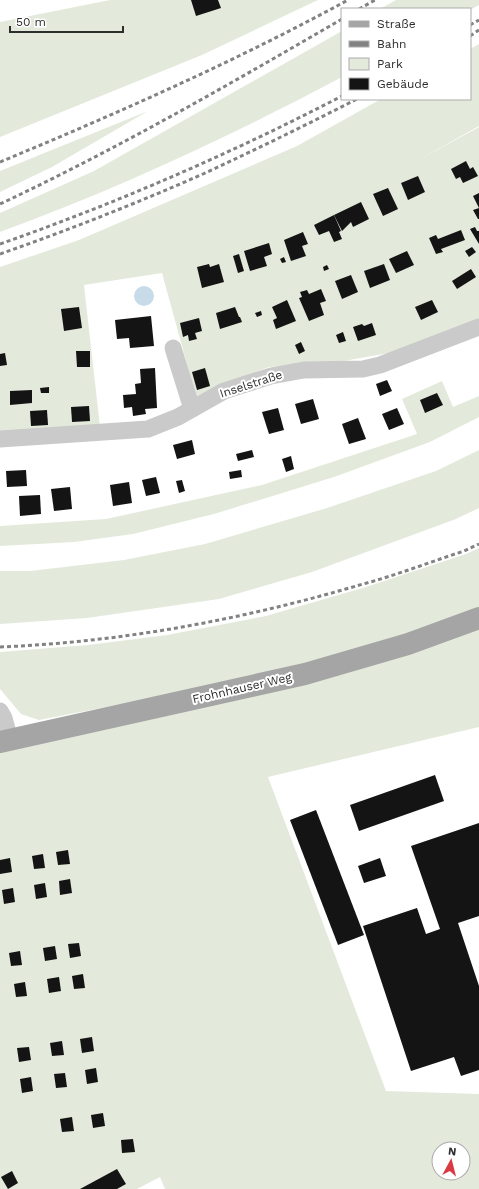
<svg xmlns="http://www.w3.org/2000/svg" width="479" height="1189" font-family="'Work Sans',sans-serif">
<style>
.green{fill:#e3eadb;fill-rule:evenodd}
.water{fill:#c8dbe9}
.building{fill:#141414}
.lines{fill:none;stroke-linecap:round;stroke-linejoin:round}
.minor{stroke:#cacaca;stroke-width:17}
.major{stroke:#a5a5a5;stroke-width:22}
.rail{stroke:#828282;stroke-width:3;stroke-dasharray:4 3;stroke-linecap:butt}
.labels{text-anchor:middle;stroke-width:4;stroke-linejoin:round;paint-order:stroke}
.street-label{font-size:12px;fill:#2d2d2d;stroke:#fff}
</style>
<rect width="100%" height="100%" fill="#fff"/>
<g class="green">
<polygon points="110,0 318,0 202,55 0,137 0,22"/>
<polygon points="396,0 479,0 479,5 470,10 380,9"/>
<path d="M342,31V77C231,136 117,189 0,232V213L94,171Z"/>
<polygon points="479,44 479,126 415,162 479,127 479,319 389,353 338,362 269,367 228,382 196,397 162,273 84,285 100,427 0,433 0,267 79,240 297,146 381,99 470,99 470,49"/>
<polygon points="148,111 52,167 0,192 0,171"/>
<polygon points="442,381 453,407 479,396 479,417 430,442 334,477 214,514 133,534 74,542 0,546 0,526 106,519 262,485 417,434 402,399"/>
<polygon points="479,450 479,508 456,519 312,572 219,599 87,618 0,624 0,571 30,571 124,560 205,544 327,508 436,471"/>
<path d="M479,548V727L268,777L386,1091L479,1094V1189H165L160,1177L137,1189H0V750L143,700L39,720L21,714L0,689V652L88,645L167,635L266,616L366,587L466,554ZM439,1149H463V1173H439Z"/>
</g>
<circle class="water" cx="144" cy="296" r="10"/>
<g class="building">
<polygon points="191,0 218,0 221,8 196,16"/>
<polygon points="466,161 470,169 473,167 478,176 463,183 460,177 456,179 451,169"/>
<polygon points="418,176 425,192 408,200 401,183"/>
<polygon points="388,188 398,209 383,216 373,194"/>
<polygon points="479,193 479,219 478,219 473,210 479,208 473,196"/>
<polygon points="361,202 369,219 353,227 351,222 342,231 334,215"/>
<polygon points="334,215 341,231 339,232 342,239 334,242 329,231 319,235 314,225"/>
<polygon points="475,227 477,231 479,231 479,244 470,229"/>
<polygon points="461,230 465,240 441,249 443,252 436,254 429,238 436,235 438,239"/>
<polygon points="303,232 308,244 302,246 306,256 291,261 284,240"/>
<polygon points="269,243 272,254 264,257 267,266 250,271 244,251"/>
<polygon points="472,247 476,252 469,257 465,251"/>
<polygon points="407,251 414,265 396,273 389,259"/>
<polygon points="239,254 244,271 238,273 233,256"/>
<polygon points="284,257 286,262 282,263 280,259"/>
<polygon points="209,264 210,267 219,264 224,282 202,288 197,267"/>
<polygon points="384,264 390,280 370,288 364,271"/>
<polygon points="327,265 329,269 324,271 323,267"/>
<polygon points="471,269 476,277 457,289 452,281"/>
<polygon points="351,275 358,292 342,299 335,281"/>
<polygon points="321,289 326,301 320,303 324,315 309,321 299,298 302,297 300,292 307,290 309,294"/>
<polygon points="287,300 296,321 276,329 273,320 277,318 272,307"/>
<polygon points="432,300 438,312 421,320 415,307"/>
<polygon points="79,307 82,328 64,331 61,309"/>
<polygon points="235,307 239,317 240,317 242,322 220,329 216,313"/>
<polygon points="261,311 262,315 257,317 255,313"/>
<polygon points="151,316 154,346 130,348 129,338 117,339 115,320"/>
<polygon points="199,318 202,331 195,333 197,339 189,341 188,335 183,337 180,323"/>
<polygon points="372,323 376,335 358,341 353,327 362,324 364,326"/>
<polygon points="343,332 346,341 339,343 336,335"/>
<polygon points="301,342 305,351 299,354 295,345"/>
<polygon points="76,351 90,351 90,367 77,367"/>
<polygon points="5,353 7,365 0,366 0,354"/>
<polygon points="155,368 157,408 145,409 146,414 133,416 132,407 124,408 123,395 136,394 135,384 141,383 140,369"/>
<polygon points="205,368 210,386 197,390 192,372"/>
<polygon points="387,380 392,391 380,396 376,384"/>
<polygon points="49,387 49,393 41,393 40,388"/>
<polygon points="32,390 32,403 10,405 10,391"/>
<polygon points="437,393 443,405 425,413 420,400"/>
<polygon points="313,399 319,419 301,424 295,404"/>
<polygon points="89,406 90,421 72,422 71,407"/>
<polygon points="278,408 284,430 269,434 262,412"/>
<polygon points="397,408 404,424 389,430 382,414"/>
<polygon points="47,410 48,425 31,426 30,411"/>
<polygon points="358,418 366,439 349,444 342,424"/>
<polygon points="192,440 195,454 177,459 173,445"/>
<polygon points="252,450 254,457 238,461 236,454"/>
<polygon points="291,456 294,469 286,472 282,459"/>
<polygon points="26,470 27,486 7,487 6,471"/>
<polygon points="241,470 242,477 230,479 229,472"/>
<polygon points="156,477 160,493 146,496 142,480"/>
<polygon points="182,480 185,491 179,493 176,481"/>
<polygon points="129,482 132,503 113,506 110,485"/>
<polygon points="70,487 72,509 54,511 51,489"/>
<polygon points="40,495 41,514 20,516 19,496"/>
<polygon points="435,775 444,801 359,831 350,805"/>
<polygon points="316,810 364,935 338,945 290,820"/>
<polygon points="479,823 479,916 458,923 479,986 479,1070 461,1076 454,1057 411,1071 363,926 417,908 426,934 440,929 411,846"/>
<polygon points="68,850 70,864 58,865 56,852"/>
<polygon points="43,854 45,868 34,869 32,856"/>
<polygon points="10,858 12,872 0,874 0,860"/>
<polygon points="380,858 386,876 364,883 358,866"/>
<polygon points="70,879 72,893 60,895 59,881"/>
<polygon points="45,883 47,897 36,899 34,885"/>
<polygon points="13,888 15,902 4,904 2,890"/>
<polygon points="79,943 81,956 70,958 68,944"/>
<polygon points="55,946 57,959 45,961 43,948"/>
<polygon points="20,951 22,965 11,966 9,953"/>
<polygon points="83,974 85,988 74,989 72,976"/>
<polygon points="59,977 61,991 49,993 47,979"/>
<polygon points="25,982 27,996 16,997 14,984"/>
<polygon points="92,1037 94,1051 82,1053 80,1039"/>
<polygon points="62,1041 64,1055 52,1056 50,1043"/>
<polygon points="29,1047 31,1060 19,1062 17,1048"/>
<polygon points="96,1068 98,1082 87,1084 85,1070"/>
<polygon points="65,1073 67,1087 56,1088 54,1074"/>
<polygon points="31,1077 33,1091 22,1093 20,1079"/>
<polygon points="103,1113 105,1126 93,1128 91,1115"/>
<polygon points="72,1117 74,1131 62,1132 60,1119"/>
<polygon points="133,1139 135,1152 122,1153 121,1140"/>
<polygon points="117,1169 126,1184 117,1189 80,1189"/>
<polygon points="12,1171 18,1183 8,1189 1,1177"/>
</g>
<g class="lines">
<g class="minor">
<polyline points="173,348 192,409"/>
<polyline points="0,439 148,429 178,417 224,391 271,376 304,370 363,369 380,365 479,327"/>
<polyline points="0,711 4,718 10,740"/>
</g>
<polyline class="major" points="0,742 305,674 408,644 479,618"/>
<g class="rail">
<polyline points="359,9 375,0"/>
<polyline points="470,25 479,20"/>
<polyline points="470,36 479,30"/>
<path d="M0,162C118,113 236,61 348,0"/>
<path d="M0,204C117,149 230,84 342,19"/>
<path d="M0,244C117,203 232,153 342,96"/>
<path d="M0,254C69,230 137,203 203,174C255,150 306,125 357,99"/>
<path d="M0,647C123,642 245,619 363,584C397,575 430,562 464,551L479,544"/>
</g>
</g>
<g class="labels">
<g class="street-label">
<text transform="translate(251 384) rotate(-18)" y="4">Inselstraße</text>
<text transform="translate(242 688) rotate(-13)" y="4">Frohnhauser Weg</text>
</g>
</g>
<rect x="341" y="8" width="130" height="92" fill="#ffffff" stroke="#ababab"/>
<rect x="349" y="21" width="20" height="6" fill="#a5a5a5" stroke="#ababab"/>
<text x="377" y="28" font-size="12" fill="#2d2d2d">Straße</text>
<rect x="349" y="41" width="20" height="6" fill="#828282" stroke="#ababab"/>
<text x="377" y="48" font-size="12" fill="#2d2d2d">Bahn</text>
<rect x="349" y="58" width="20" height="12" fill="#e3eadb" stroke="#ababab"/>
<text x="377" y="68" font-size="12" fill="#2d2d2d">Park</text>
<rect x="349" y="78" width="20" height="12" fill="#141414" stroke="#ababab"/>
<text x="377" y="88" font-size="12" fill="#2d2d2d">Gebäude</text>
<g transform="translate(451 1161) rotate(7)"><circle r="19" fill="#ffffff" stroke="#ababab"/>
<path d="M0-3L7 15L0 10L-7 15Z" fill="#d93a42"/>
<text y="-6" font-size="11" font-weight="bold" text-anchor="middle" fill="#2d2d2d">N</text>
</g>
<path d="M10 26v6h113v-6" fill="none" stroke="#2d2d2d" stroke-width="2"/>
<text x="16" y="26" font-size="12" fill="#2d2d2d" stroke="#ffffff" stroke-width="3" paint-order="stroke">50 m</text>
</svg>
